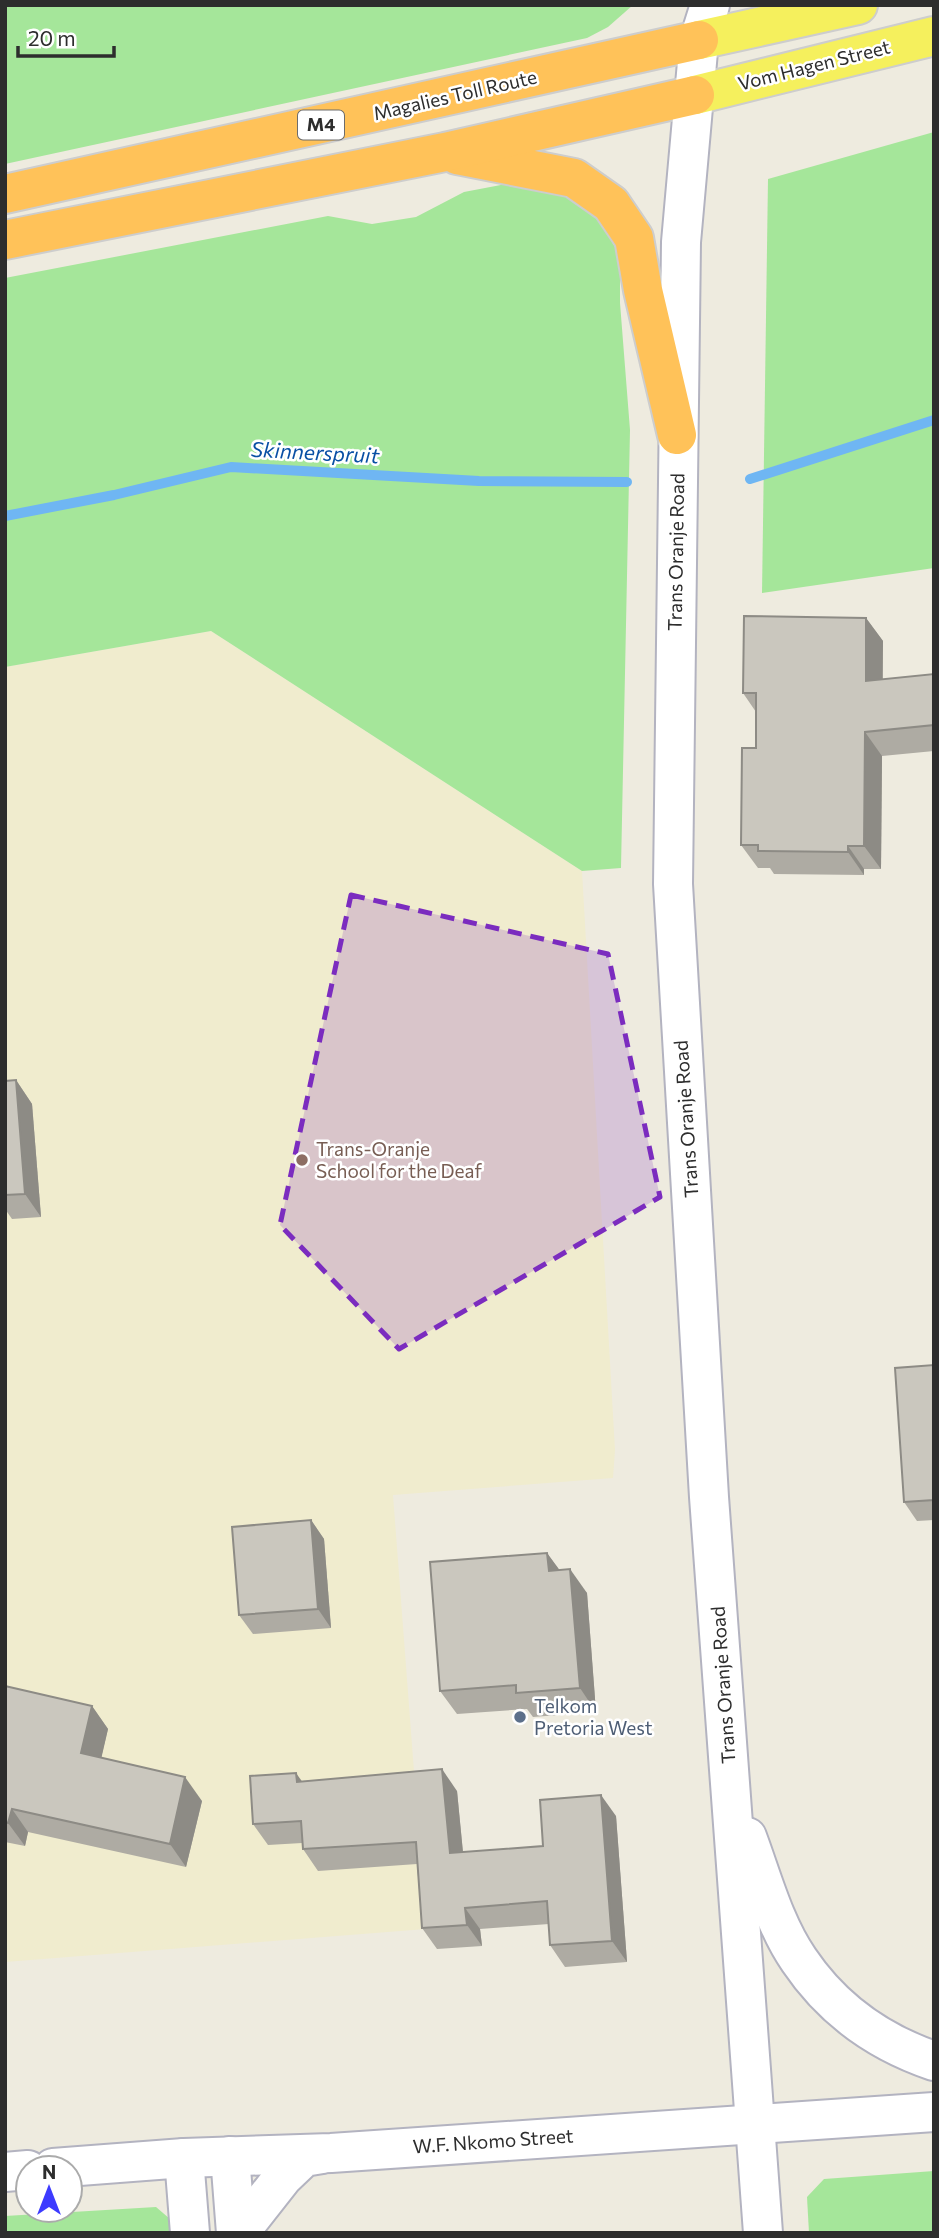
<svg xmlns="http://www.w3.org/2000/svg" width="939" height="2238" font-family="Commissioner,sans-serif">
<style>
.education{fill:#f0ecce}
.green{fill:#a5e69a}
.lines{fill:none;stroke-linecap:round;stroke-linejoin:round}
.stream{stroke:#6fb6f3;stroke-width:10}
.minor-casing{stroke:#b3b3c0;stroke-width:42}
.secondary-casing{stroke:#b3b3c0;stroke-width:42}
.primary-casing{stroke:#cdcdcd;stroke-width:42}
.motorway-casing{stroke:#cdcdcd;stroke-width:42}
.minor{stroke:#fff;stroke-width:38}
.secondary{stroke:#fff;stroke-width:38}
.primary{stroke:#f5f05d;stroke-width:38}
.motorway{stroke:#ffc259;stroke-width:38}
.wall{fill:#aeaba3}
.shaded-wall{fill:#8d8b85}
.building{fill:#cac7be;stroke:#8d8b85;stroke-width:2}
.marked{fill:#7b2cbf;fill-opacity:0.2;stroke:#7b2cbf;stroke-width:5;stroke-dasharray:14 9;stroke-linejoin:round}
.education-dot{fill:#8d6e63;stroke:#fff;stroke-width:2.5}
.service-dot{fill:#5c6f8a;stroke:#fff;stroke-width:2.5}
.labels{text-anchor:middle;stroke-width:5;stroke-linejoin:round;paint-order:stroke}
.shield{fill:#fff;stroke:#6c6c6c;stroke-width:2}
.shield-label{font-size:18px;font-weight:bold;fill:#2d2d2d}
.street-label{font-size:19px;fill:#2d2d2d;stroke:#fff}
.education-label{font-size:19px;fill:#785e54;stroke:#fff;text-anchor:start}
.service-label{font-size:19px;fill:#4e5e75;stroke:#fff;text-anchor:start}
.water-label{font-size:21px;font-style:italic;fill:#0950a4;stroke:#fff}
</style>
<rect width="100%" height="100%" fill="#eeebdf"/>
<polygon class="education" points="211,631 582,871 615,1450 613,1478 393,1495 426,1929 5,1962 5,667"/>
<g class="green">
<polygon points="5,5 633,5 608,27 587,38 5,164"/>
<polygon points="934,132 934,568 762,593 768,179"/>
<polygon points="511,183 549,187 582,204 596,217 607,233 616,249 620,267 620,303 630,430 621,868 582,871 211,631 5,667 5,278 328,216 372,224 416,217 464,192"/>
<polygon points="934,2171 934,2233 809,2233 807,2197 824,2179"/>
<polygon points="156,2207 170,2219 175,2233 5,2233 5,2216"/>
</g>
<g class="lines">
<g class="stream">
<polyline points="750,479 934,420"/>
<polyline points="5,516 114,495 231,467 479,481 627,482"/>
</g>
<defs>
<g id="minor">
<polyline points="230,2156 236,2233"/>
<polyline points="184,2158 190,2233"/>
</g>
<g id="secondary">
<polyline points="710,5 699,40 681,242 673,884 709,1497 763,2233"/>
<path d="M747,1837C762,1877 774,1924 799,1960C832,2009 878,2042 934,2061"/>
<polyline points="53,2168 184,2158 331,2153 934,2112"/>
<polyline points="5,2172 28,2170"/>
<polyline points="239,2233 283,2177 304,2157 322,2154"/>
</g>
<g id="primary">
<polyline points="699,40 858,5"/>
<polyline points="695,95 934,36"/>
</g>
<g id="motorway">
<polyline points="457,155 574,178 611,204 634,238 643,290 677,435"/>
<polyline points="5,194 699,40"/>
<polyline points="5,240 445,152 695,95"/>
</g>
</defs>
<use href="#minor" class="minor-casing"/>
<use href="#secondary" class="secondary-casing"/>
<use href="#primary" class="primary-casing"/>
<use href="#motorway" class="motorway-casing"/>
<use href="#minor" class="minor"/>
<use href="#secondary" class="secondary"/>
<use href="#primary" class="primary"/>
<use href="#motorway" class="motorway"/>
</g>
<g class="wall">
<polygon points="866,618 883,641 883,680 934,674 934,751 882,756 881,869 864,869 864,875 774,874 770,868 758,868 741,845 756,748 756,712 743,693"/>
<polygon points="16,1080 32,1104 41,1217 12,1219 5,1209 5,1081"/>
<polygon points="934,1365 934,1520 917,1521 904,1502"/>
<polygon points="311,1520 324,1539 331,1628 253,1634 239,1615"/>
<polygon points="547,1553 559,1570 587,1593 596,1712 533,1717 527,1709 457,1714 440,1691"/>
<polygon points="5,1686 92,1706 108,1729 101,1758 202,1801 186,1867 28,1832 25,1846 5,1842"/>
<polygon points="302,1781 457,1791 463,1852 543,1846 616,1816 627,1962 565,1967 550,1945 549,1924 480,1929 482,1946 437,1949 422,1928 417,1864 318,1871 303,1849 302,1843 268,1845 253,1824"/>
</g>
<g class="shaded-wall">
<polygon points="866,618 883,641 882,705 866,681"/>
<polygon points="865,732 882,756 881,869 864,846"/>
<polygon points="848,846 864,869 864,875 848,852"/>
<polygon points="16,1080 32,1104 41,1217 25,1194"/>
<polygon points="311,1520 324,1539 331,1628 318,1609"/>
<polygon points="547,1553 564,1576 549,1571"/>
<polygon points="570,1569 587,1593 596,1712 580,1688"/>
<polygon points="92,1706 108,1729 97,1777 81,1753"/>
<polygon points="442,1769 457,1791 465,1874 450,1853"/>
<polygon points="296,1773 311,1794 297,1782"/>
<polygon points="185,1777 202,1801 186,1867 170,1844"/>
<polygon points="601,1795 616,1816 627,1962 612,1941"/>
<polygon points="12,1809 28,1832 25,1846 8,1823"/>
<polygon points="465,1908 480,1929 482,1946 467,1925"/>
</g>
<g class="building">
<polygon points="744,616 866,618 866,681 934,674 934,725 865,732 864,846 848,846 848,852 758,851 758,845 741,845 742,748 756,748 756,693 743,693"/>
<polygon points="16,1080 25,1194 5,1195 5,1081"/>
<polygon points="934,1365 934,1500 904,1502 895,1368"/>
<polygon points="311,1520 318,1609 239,1615 232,1527"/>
<polygon points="547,1553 549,1571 570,1569 580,1688 516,1693 516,1685 440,1691 430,1562"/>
<polygon points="5,1686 92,1706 81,1753 185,1777 170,1844 12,1809 8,1823 5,1822"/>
<polygon points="442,1769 450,1853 543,1846 540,1800 601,1795 612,1941 550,1945 547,1901 465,1908 467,1925 422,1928 416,1842 303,1849 301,1821 253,1824 250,1776 296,1773 297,1782"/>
</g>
<path class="marked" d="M351,895L608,954L660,1197L399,1349L280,1225Z"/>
<circle class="education-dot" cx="302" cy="1160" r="7"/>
<circle class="service-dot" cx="520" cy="1717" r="7"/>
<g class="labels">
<rect class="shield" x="298" y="110.5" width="46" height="29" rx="5"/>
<g class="shield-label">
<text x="321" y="131">M4</text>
</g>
<g class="street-label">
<text transform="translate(814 65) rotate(-14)" y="7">Vom Hagen Street</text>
<text transform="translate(455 95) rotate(-13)" y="7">Magalies Toll Route</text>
<text transform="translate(676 552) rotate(-89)" y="7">Trans Oranje Road</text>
<text transform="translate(686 1119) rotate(-94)" y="7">Trans Oranje Road</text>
<text transform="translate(723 1685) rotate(-94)" y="7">Trans Oranje Road</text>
<text transform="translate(493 2141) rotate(-4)" y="7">W.F. Nkomo Street</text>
</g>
<g class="education-label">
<text x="316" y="1156">Trans-Oranje<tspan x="316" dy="22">School for the Deaf</tspan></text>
</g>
<g class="service-label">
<text x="534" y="1713">Telkom<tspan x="534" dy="22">Pretoria West</tspan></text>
</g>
<g class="water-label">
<text transform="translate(315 453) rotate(3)" y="7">Skinnerspruit</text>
</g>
</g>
<rect width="939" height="2238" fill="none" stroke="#2d2d2d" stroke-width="14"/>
<g transform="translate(49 2189)"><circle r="33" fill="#ffffff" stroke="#ababab" stroke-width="2"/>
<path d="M0-5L12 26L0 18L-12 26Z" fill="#3d3bff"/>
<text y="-10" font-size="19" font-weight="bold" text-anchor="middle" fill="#2d2d2d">N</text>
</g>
<path d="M18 46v10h96v-10" fill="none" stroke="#2d2d2d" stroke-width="3.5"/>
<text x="28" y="46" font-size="21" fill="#2d2d2d" stroke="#ffffff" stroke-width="5" paint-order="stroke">20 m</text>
</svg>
